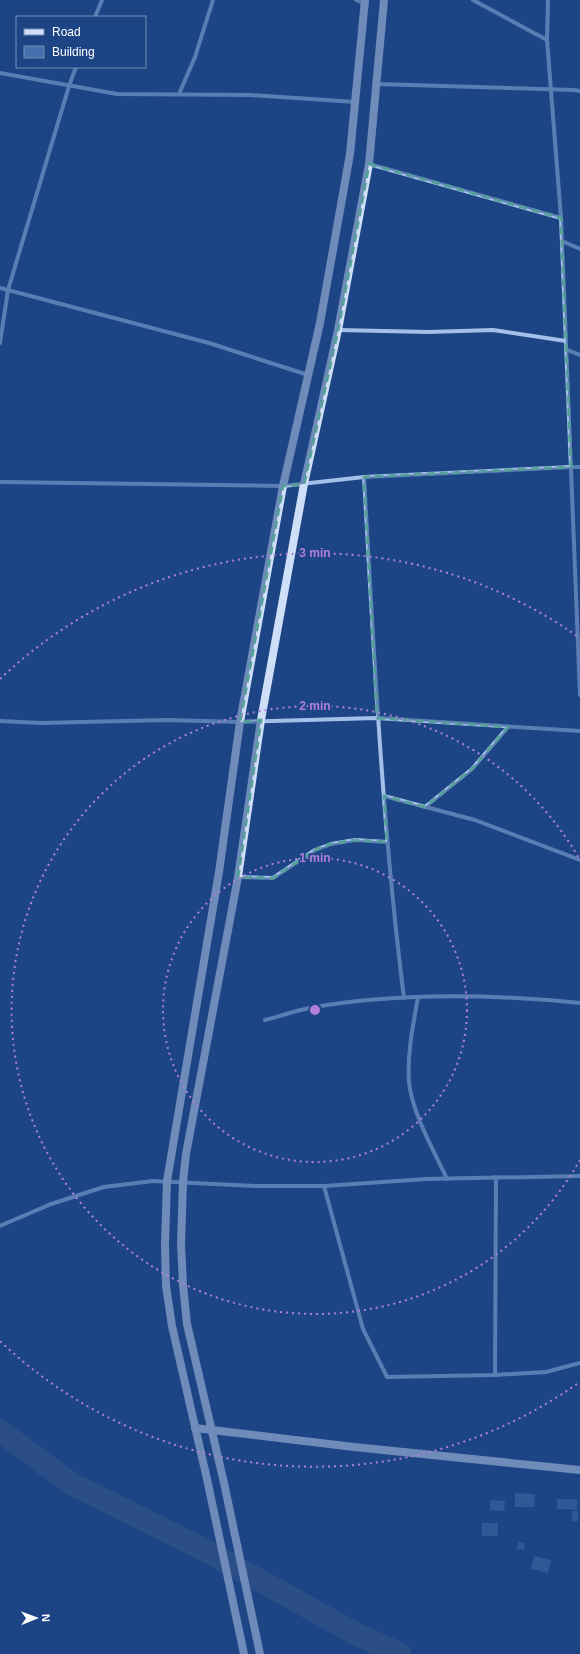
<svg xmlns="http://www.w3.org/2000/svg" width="580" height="1654" font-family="Arial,sans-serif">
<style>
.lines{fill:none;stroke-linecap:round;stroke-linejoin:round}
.river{stroke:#3c5988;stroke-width:23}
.building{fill:#456fae}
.minor{stroke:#a4c0ea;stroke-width:4}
.secondary{stroke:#d0dff8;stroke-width:8}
.marked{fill:none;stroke:#579f9a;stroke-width:3;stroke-dasharray:8 5;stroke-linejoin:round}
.ring{fill:none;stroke:#b080d9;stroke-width:2;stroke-dasharray:2 4}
.centre{fill:#b080d9;stroke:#1d4585;stroke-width:2}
.ring-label{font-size:12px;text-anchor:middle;font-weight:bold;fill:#b080d9;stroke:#1d4585;stroke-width:3.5;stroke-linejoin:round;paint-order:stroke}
</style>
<rect width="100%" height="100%" fill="#1d4585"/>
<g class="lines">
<polyline class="river" points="0,1431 72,1484 207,1551 356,1634 400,1654"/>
</g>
<g class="building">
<polygon points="515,1493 535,1494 534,1507 515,1507"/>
<polygon points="557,1499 577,1499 577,1510 557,1509"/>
<polygon points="490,1500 505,1501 504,1511 490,1510"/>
<rect x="572" y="1511" width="6" height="10"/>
<rect x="482" y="1523" width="16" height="13"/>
<polygon points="518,1542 525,1543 524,1550 517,1549"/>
<polygon points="534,1556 551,1560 548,1573 531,1569"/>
</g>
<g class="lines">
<g class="minor">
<polyline points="356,0 364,3"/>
<polyline points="473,0 547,40"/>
<polyline points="548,0 547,40 561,218 580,695"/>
<polyline points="95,17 102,0"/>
<polyline points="0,73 117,94 249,95 356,102"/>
<polyline points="376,84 574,90 580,91"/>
<polyline points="179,94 195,57 213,0"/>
<polyline points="369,164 561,218"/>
<polyline points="562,241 580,249"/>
<polyline points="0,288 209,343 308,375"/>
<polyline points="339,330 428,332 493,330 566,341"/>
<polyline points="0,343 8,290 69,86 76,67"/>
<polyline points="567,350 580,355"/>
<path d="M364,477C374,651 382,825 404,998"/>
<polyline points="0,482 283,486 364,477 571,467 580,467"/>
<polyline points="0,721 41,723 166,720 240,722 377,718 580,731"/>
<polyline points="384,796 475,820 580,860"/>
<polyline points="425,807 472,769 508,727"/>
<polyline points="238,877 273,878 315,850 331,844 355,840 387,842"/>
<path d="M418,997C413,1026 407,1054 409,1082C412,1113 434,1151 447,1179"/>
<path d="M265,1020C280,1016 295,1011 309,1008C398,992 490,994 580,1003"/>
<polyline points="324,1186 363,1329 387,1377 495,1375 546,1372 580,1363"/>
<polyline points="0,1226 51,1204 104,1187 153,1181 256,1186 324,1186 426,1179 580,1176"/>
<polyline points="495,1375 496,1177"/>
</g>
<g class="secondary">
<polyline points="195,1428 354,1447 580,1470"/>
<polyline points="244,1654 207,1479 172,1326 166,1286 165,1244 167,1181 219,872 240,722 283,486 320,323 350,154 365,0"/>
<polyline points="260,1654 224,1483 187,1324 183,1285 181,1244 183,1182 186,1154 238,877 261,720 304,484 338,330 369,164 384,0"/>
</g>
</g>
<path d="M0 0H580V1654H0ZM369,164L561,218L571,467L364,477L377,718L508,727L472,769L425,807L384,796L387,842L355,840L331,844L315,850L273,878L238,877L261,720L240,722L283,486L304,484L338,330Z" fill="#1d4585" fill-opacity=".55" fill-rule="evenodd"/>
<path class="marked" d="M369,164L561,218L571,467L364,477L377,718L508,727L472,769L425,807L384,796L387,842L355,840L331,844L315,850L273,878L238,877L261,720L240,722L283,486L304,484L338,330Z"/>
<g class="ring">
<circle cx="315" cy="1010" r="152"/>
<path d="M580 1160A304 304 0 1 1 580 860"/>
<path d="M577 1384A457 457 0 0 1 0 1341M0 679A457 457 0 0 1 577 636"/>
</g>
<circle cx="315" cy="1010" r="6" class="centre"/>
<g class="ring-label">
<text x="315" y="557">3 min</text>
<text x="315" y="710">2 min</text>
<text x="315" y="862">1 min</text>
</g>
<rect x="16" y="16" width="130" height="52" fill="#1d4585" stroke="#778fb6"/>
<rect x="24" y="29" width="20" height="6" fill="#d0dff8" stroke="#778fb6"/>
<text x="52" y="36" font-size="12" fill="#ffffff">Road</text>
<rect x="24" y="46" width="20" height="12" fill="#456fae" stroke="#778fb6"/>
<text x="52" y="56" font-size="12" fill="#ffffff">Building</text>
<g transform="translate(36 1618) rotate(89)" stroke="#1d4585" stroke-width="3" paint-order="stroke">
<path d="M0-3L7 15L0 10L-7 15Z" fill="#ffffff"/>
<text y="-6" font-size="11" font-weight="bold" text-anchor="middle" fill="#ffffff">N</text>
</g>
</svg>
